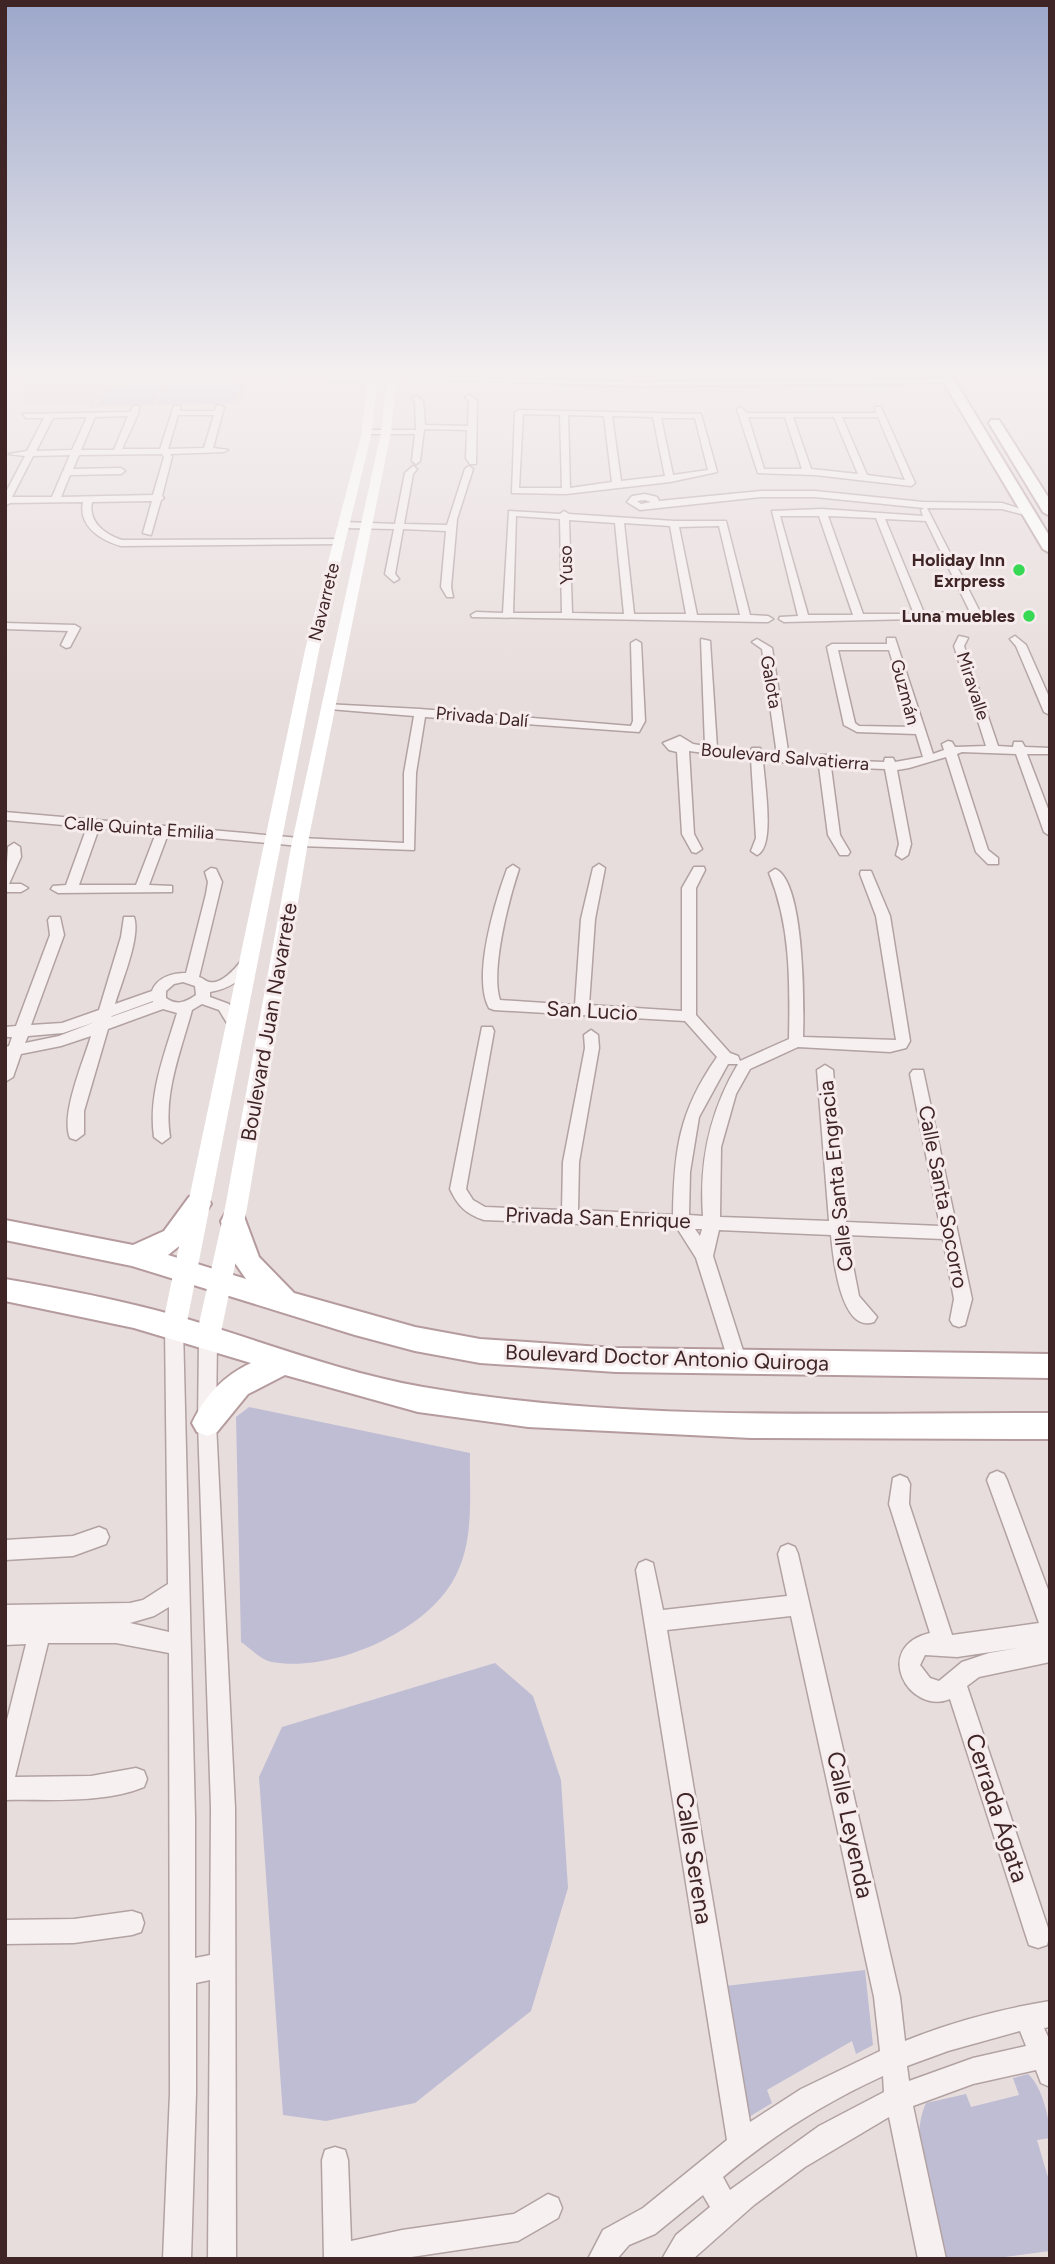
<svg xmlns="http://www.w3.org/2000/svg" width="1055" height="2264" font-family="Figtree,sans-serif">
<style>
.built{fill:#dacbcb}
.green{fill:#bfbdd3}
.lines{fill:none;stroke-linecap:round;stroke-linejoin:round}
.street-casing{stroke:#b2a2a2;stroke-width:3}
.primary-casing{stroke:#b59b9d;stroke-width:4}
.street{fill:#f6f0f0;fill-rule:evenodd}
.secondary{fill:#fff;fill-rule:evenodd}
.primary{fill:#fff;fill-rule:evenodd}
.poi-dot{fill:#36d854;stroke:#f6eced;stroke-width:2.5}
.labels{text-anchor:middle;stroke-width:6;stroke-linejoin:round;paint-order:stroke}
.far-poi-label{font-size:18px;font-weight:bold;fill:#402526;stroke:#f6eced;text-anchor:end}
.far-street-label{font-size:18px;fill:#402526;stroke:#f6eced}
.street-label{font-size:21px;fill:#402526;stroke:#f6eced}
.near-street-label{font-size:24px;fill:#402526;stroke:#f6eced}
</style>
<rect width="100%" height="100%" fill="#e8dddd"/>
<polygon class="built" points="19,376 232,376 364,381 364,385 247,381 241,404 89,408 90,403 26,404"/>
<g class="green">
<polygon points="166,384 240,384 233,403 157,404"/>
<polygon points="162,385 154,404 99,405 108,387"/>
<path d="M249,1407L470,1453C469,1492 475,1538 456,1575C429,1631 333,1673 272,1662C261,1660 250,1648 241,1642L236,1417Z"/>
<polygon points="495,1663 533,1696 561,1780 568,1888 531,2011 415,2103 326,2121 283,2115 259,1777 282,1727"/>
<polygon points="865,1970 873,2045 856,2054 852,2041 767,2090 772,2103 749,2117 725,1986"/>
<path d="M1028,2074C1042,2086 1050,2119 1050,2138L1037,2140L1050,2184V2251L990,2259H941C931,2216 907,2144 926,2103L966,2094L971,2107L1019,2095L1013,2078Z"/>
</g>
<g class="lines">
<defs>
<g id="street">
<polygon points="396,376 633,382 949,379 953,381 949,383 633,386 400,378"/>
<polygon points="469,395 477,400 476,464 470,464 466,458 467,430 424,429 420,461 416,464 412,461 415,434 367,434 363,432 367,430 416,430 415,402 412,398 416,396 423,401 425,425 468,426 469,401 465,397"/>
<path d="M217,405L224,407L213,448L228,450L224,452L170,454L172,457L162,496L164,498L161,500L151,535L143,533L152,501L92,502C88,522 104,534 122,540L339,539L344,542L342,544L121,546C100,540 78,526 83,502L10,503L5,506V494L25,456L9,454L27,451L44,418H26L23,414L130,412L133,406H139L138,414L122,449H160L174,406H180V411H215ZM178,415H214L204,448L168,449ZM128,416L114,450H81L95,417ZM87,417L72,450L36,451L53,418ZM162,454L164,457L153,495L61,497L70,475L121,474L125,471L121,468L73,469L79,455ZM70,455L52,497H12L33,456Z"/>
<path d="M741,407L746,413H876L875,407H881L915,483L911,486L815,475L758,473L737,409ZM748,417H785L802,469H764ZM793,417H834L858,474L811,469ZM842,417H878L905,480L867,475Z"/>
<path d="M519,410L701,414L717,472L670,482L566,494L512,493L515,412ZM523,414L560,415L562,488H519ZM568,415L604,416L612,482L570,488ZM612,416L653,417L665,476L621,481ZM661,418H695L708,470L673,475Z"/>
<polygon points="413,466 417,469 413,474 404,524 447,525 465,469 469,466 473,469 457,519 451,587 453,597 447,597 441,587 446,531 403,529 395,574 399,579 394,582 385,574 394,529 344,528 339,525 344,522 395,524 405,473"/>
<path d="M761,491H815L923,502L1002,503L1034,513L1029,516L1002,509L927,508L980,612H997L1002,615L1001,617L784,622L779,619L780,617L798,616L772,511L822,509L923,516L921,510L924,508L815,497H761L640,510L627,502L632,496L645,494L657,497L659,501ZM645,500L651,502L641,504L637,501ZM780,516H819L853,615H808ZM828,516L876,518L914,614H863ZM885,519L926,521L970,612L924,613Z"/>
<path d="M509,511L560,514L564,511L569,514L674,521H726L750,615L768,616L773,619L768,622L472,617L471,615L476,612L503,613ZM516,516L560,519L562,613H513ZM569,520L615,523L624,614L572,613ZM624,523L670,526L686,614H634ZM719,526L740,615H697L679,527Z"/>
<polygon points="5,623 75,625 80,628 70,647 66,648 61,645 68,631 5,629"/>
<path d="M959,636L968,638L964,646L998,746L1013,747L1014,742H1022L1025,747L1050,748V754H1027L1050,814V836L1044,832L1016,754L962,752L957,754L988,850L998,858V864H988L976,852L946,757L909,768L897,770L911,844L908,855L902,859L896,855L899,844L885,769L831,767L840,835L850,852L848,855H840L828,835L819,766L763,760C764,780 776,847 757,855L751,851L756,838L751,759L689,751L694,834L702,849L696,853L692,852L682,834L677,752L669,750L663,743L680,736L693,744L705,746L701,639L710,641L717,748L750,752L752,748H760L762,753L777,755L762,649L752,642L757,639L772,648L789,757L818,759L820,755H828L830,760L884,762L885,758H893L895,762L923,757L916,734L857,732L844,725L827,647L832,644H887V638H895L933,754L944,750L942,744L948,741L952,742L955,747L986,746L954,646ZM838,650H889L913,727L859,726L855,723Z"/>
<polygon points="1015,636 1026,645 1050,699 1050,715 1044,712 1016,646 1010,639"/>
<path d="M636,640L641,643L645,721L639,732L425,717L416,773L414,850L300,846L168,834L149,885L172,886V892L58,893L51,889L53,886L66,885L87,827L5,820V812L300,838L404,843V773L414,716L329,709L325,708V704L420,709L631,726L633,721L631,643ZM99,828L156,833L136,885H79Z"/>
<polygon points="14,843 20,847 21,857 9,884 21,884 28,888 21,892 5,892 8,847"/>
<path d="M599,864L605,868L595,919L589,1005L682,1011V888L694,867H704L705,870L696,888V1015L730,1053L738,1056L740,1061L789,1039C790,982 791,927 769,873L775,869C805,880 804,1008 803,1037L896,1040L876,916L860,874L861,871H871L890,916L910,1041L906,1048L890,1052L798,1047L750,1069L736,1094L721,1147L720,1217L829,1221L817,1070L825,1065L833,1070L846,1222L940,1226L910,1074L913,1070H923L972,1299L965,1325L959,1327L953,1325L950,1320L954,1299L943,1239L847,1235L859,1296L877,1317L874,1322C840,1334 833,1255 831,1235L719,1230L713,1256L747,1363L744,1369L738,1371L732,1369L729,1363L696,1258L677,1228L484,1220C466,1214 458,1206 450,1189L482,1027H492L494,1031L466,1189L473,1200L485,1207L562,1210L563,1162L585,1048L584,1035L591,1030L598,1035L599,1048L579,1162L578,1210L673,1215C674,1150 679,1111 717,1057L685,1021L494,1010L489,1008C472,977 495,902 507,869L513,865L519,869C509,899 490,971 500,1000L575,1005L581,919L593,868ZM728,1064H738C710,1111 699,1160 703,1216L689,1215L690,1172L699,1117ZM695,1229H702L700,1236Z"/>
<path d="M211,868L216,869L222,882L199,977C203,978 205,981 209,982C221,985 236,968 242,960H252L254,963C243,979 230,989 210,992V997L229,1004L242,1024L240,1028H230L219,1010L202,1004L192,1010C181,1051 163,1093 170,1137L162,1143L154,1137C148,1094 165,1053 177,1013L163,1009L108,1029L84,1111V1134L76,1140L70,1138C60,1115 84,1060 91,1036L61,1046L21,1054L13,1077L5,1082V1047L9,1046L12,1037H5V1027L16,1026L50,935L48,920L50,917H60L64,935L31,1025L62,1023L99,1010L121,937L124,917H134C141,937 121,983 115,1004L152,991C157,977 173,973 186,973L206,894L208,882L205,872ZM183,982L195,986L196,995C186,1002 177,1006 166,998V991L174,984ZM153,1001V1002L111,1017L112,1016ZM95,1022L59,1036L25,1043L28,1036L63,1033Z"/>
<path d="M174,1319L180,1322L183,1327L195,1817V1958L210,1955L211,1808L198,1423L199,1337L202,1332L208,1329L214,1332L217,1337L216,1423L235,1808L236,2259H208L210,1980L196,1983V2093L191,2259H163L170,2093L169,1653L116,1643H48L15,1777L91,1776L136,1768L144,1771L147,1779L144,1787C102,1804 50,1799 5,1800V1728L26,1644L5,1645V1605L130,1603L143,1600L168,1584L165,1327L168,1322ZM169,1607V1632L130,1623L154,1616Z"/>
<path d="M997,1471L1004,1474L1007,1480L1050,1595V1662L979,1677L967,1686L1050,1934L1047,1945L1038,1948L1029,1945L1026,1936L950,1699C909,1716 871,1647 930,1633L889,1504L893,1478L900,1475L907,1478L910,1484L909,1504L952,1635L1039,1623L987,1480L990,1474ZM1018,1648L989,1653L962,1662L939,1681L930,1678L920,1665L925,1655L957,1657Z"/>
<polygon points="99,1527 106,1530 109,1537 106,1544 73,1556 5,1560 5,1540 73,1536"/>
<path d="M788,1544L795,1547L798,1554L900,1997L905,2041C951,2022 1001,2009 1050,2001V2027L1044,2028L1050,2041V2087L1041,2083L1036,2070L973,2084L913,2106L946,2259H918L889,2117L805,2167L754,2205L693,2259H662L676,2235L710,2207L703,2195L655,2234L629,2245L617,2259H588L603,2230L643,2208L727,2140L636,1570L639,1563L646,1560L653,1563L663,1610L787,1596L778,1554L781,1547ZM791,1616L874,1997L880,2051L801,2089L750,2122L667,1630ZM1020,2031L1026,2046L973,2058L909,2081L907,2066L948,2051ZM883,2076L884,2092L819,2126L730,2190L723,2177C772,2136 824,2103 883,2076Z"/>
<polygon points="132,1911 141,1914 144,1923 141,1932 132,1935 74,1943 5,1944 5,1920 74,1919"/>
<polygon points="335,2147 345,2150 348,2160 351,2241 402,2230 514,2214 548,2194 558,2198 562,2208 558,2218 518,2241 398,2259 324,2259 322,2160 325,2150"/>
</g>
<g id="primary">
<polygon points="940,376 952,376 1050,537 1050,553 1043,549"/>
<polygon points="991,420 999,420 1050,500 1050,516 1043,512 989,423"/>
<polygon points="198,1194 207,1197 211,1204 188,1239 168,1255 246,1279 235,1263 221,1221 225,1214 234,1211 243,1214 259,1257 294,1293 415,1327 480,1339 616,1348 1050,1354 1050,1378 616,1372 480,1363 415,1351 355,1335 132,1266 5,1240 5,1220 133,1245 164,1231 189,1197"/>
<path d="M5,1279C63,1289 121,1300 177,1316C258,1340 339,1372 423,1387C629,1423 842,1412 1050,1413V1439L751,1438L528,1427L418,1412L285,1375L248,1394L217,1432L207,1436L197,1432L192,1423C205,1396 223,1376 251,1363L134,1328L5,1301Z"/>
</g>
</defs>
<use href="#street" class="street-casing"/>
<use href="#primary" class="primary-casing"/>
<use href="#street" class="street"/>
<g class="secondary">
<polygon points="368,376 378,376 371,436 319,650 186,1327 182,1334 174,1337 166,1334 162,1327 305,650 361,436"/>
<polygon points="387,376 397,376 391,432 308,842 247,1208 220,1337 216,1344 208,1347 200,1344 196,1337 225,1208 292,842 381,432"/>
</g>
<use href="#primary" class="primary"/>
</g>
<linearGradient id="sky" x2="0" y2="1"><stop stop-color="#9ca7ca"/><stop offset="0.54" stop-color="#f5f0f0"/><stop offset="1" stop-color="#f5f0f0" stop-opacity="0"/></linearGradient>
<rect width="1055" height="693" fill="url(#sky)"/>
<g class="poi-dot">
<circle cx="1019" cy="570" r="7"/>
<circle cx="1029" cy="616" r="7"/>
</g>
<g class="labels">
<g class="far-poi-label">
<text x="1005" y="566">Holiday Inn<tspan x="1005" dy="21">Exrpress</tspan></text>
<text x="1015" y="622">Luna muebles</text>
</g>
<g class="far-street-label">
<text transform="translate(566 565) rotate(-92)" y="6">Yuso</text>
<text transform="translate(324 602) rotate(-76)" y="6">Navarrete</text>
<text transform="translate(771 682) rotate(80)" y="6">Galota</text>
<text transform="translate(973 686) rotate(72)" y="6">Miravalle</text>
<text transform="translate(905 692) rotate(75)" y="6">Guzmán</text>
<text transform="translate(482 717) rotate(5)" y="6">Privada Dalí</text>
<text transform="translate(785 757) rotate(5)" y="6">Boulevard Salvatierra</text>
<text transform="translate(139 828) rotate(4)" y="6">Calle Quinta Emilia</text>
</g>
<g class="street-label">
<text transform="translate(592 1011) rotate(3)" y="7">San Lucio</text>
<text transform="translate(269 1022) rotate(-80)" y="7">Boulevard Juan Navarrete</text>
<text transform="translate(836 1176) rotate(-96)" y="7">Calle Santa Engracia</text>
<text transform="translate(943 1197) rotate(79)" y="7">Calle Santa Socorro</text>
<text transform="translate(598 1218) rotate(2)" y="7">Privada San Enrique</text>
<text transform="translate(667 1358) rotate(2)" y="7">Boulevard Doctor Antonio Quiroga</text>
</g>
<g class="near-street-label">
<text transform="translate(997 1808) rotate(72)" y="8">Cerrada Ágata</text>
<text transform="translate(850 1825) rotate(78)" y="8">Calle Leyenda</text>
<text transform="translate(694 1858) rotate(81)" y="8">Calle Serena</text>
</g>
</g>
<rect width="1055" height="2264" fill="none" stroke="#402526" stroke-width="14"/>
</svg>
